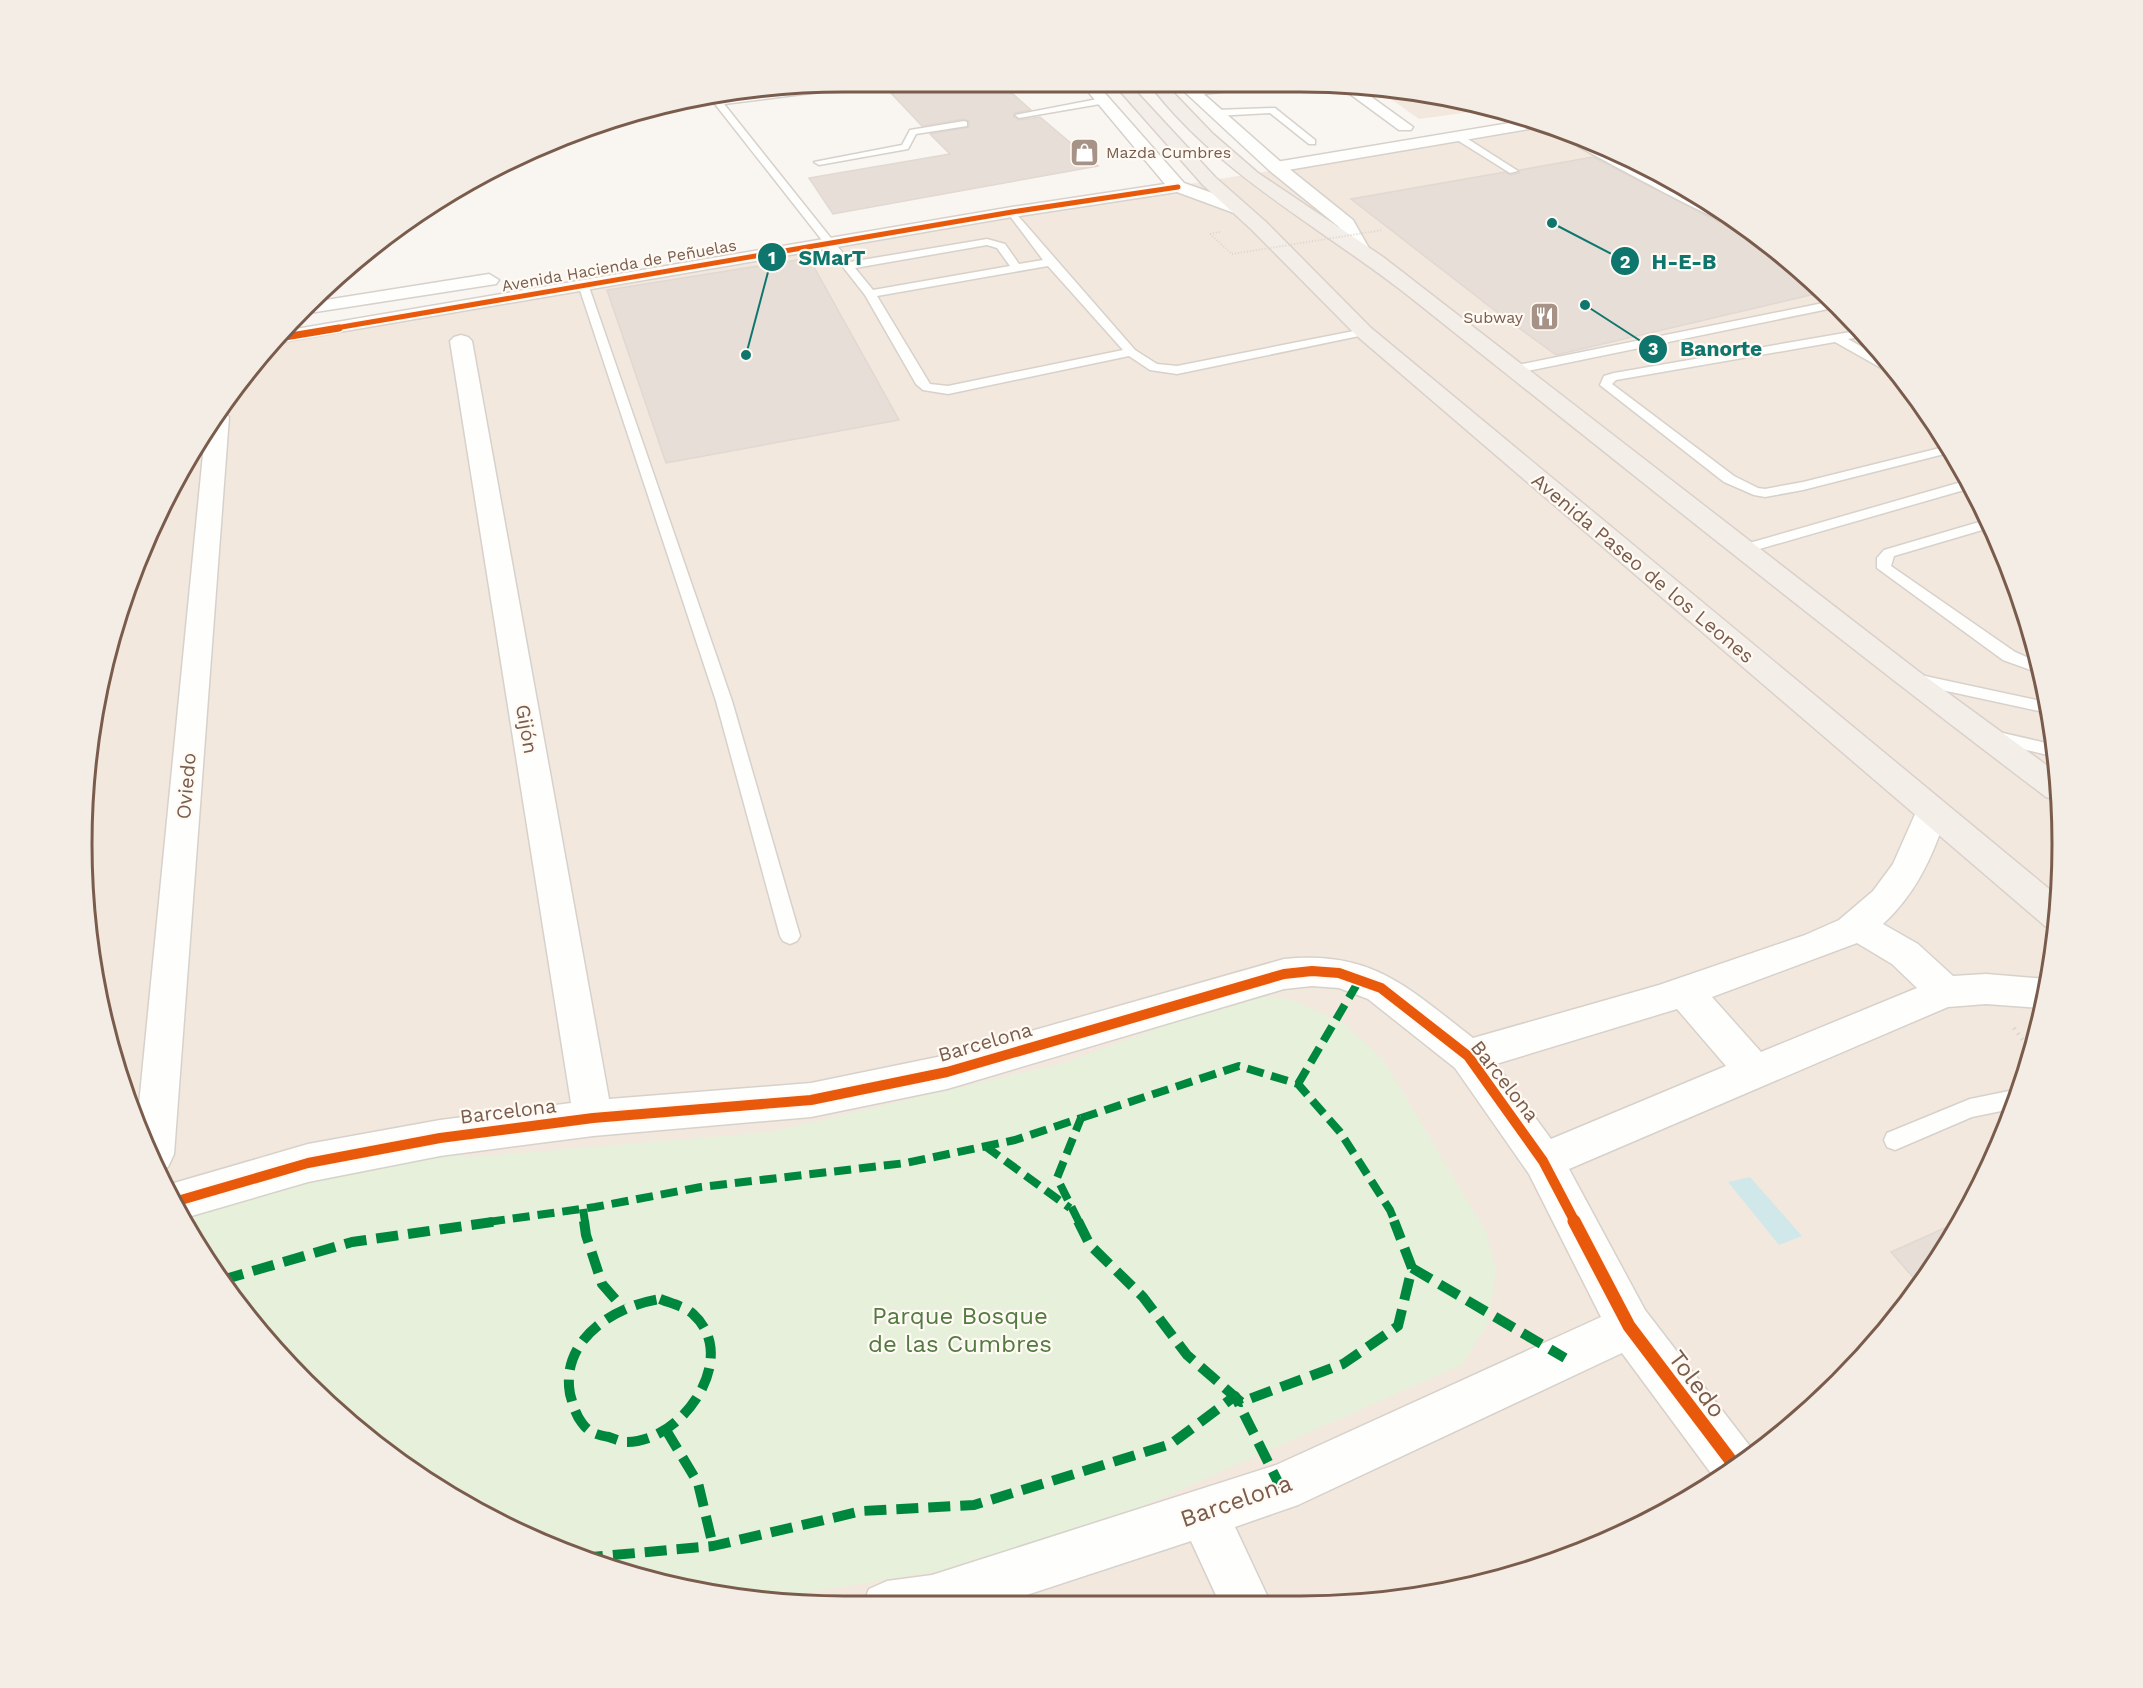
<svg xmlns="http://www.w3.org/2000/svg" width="2143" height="1688" font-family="'Work Sans',sans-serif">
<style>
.residential{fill:#f2e8de}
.green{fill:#e7f0db}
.water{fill:#d0e8ea}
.building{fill:#e6ded7;stroke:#e2d8d2;stroke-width:1.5}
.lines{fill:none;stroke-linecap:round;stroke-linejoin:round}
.service-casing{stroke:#d7d1cb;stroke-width:3}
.minor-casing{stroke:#d7d1cb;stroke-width:3}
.tertiary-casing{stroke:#d7d1cb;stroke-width:3}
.primary-casing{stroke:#dad1cc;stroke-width:3}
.path-far1{stroke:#dcd5d0;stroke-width:2;stroke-dasharray:1 2;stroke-linecap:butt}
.path{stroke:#dcd5d0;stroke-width:4.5;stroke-dasharray:1.5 5;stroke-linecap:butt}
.service{fill:#fefefd;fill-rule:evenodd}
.minor{fill:#fefefd;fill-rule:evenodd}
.tertiary{fill:#fefefd;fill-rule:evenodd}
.primary{fill:#f3eee8;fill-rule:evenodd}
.path-bridge{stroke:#dcd5d0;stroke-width:2;stroke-dasharray:1 2;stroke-linecap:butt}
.quiet-far1{stroke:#00873e;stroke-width:8;stroke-dasharray:17 8;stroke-linecap:butt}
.quiet{stroke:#00873e;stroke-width:10;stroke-dasharray:22 10;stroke-linecap:butt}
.cycleway-far3-casing{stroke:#fffaf3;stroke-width:8}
.cycleway-far2-casing{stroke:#fffaf3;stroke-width:10}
.cycleway-far1-casing{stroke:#fffaf3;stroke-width:14}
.cycleway-casing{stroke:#fffaf3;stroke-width:16}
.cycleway-far3{stroke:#e8590c;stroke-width:5}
.cycleway-far2{stroke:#e8590c;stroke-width:7}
.cycleway-far1{stroke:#e8590c;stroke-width:10}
.cycleway{stroke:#e8590c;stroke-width:13}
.labels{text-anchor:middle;stroke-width:4.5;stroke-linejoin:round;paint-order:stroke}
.far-poi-label{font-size:16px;fill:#7a5c4d;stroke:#fffaf3;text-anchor:start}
.far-street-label{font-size:16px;fill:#7a5c4d;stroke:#fffaf3}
.street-label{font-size:20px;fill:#7a5c4d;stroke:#fffaf3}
.near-park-label{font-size:24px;fill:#537a41;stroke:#fffaf3}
.near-street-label{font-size:24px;fill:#7a5c4d;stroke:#fffaf3}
.rim{fill:none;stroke:#7a5c4d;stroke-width:3}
.leader{fill:none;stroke:#0f766e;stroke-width:2}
.callout-dot{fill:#0f766e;stroke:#fffaf3;stroke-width:2}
.mark-label{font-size:18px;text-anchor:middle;font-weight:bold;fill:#fff}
.callout-label{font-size:21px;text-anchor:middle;font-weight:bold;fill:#0f766e;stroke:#fffaf3;stroke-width:4.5;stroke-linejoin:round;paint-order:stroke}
</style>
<rect width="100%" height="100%" fill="#f9f5f0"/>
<g class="residential">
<polygon points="1376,88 1484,110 1419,119"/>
<polygon points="1551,125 1680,183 1802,270 1873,341 1960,462 2021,598 2055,744 2060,894 2036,1041 1983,1181 1905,1308 1802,1417 1681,1505 1544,1567 1349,1605 844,1607 695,1592 552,1549 420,1478 271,1347 183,1226 107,1042 81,844 107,647 183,463 283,332"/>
</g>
<polygon class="green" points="1246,996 1291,999 1343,1023 1383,1059 1486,1232 1496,1270 1491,1307 1487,1325 1463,1364 1031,1556 767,1599 695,1592 552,1549 420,1478 271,1347 183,1226 178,1214 311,1173 424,1154 471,1157 771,1132 1064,1063"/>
<polygon class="water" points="1750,1177 1802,1236 1779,1245 1728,1182"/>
<g class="building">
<polygon points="961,81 998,81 1031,110 1015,113 1014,117 1019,120 1040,117 1098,166 833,214 809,178 950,154 930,134 969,127 969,121 964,119 922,126 890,92"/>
<polygon points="1593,157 1770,248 1802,270 1823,292 1556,355 1489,306 1351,199 1505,172 1511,175 1519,173 1520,170"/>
<polygon points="809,258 899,420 666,463 607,290"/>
<polygon points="1958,1222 1930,1267 1919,1284 1891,1252"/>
</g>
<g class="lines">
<defs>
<g id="service">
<path d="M879,81H905L724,104L850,262L987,239L1005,244L1019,264L1043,260L1007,212L1012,209L1135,350L1157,364L1177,366L1364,329L1370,332L1364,335L1177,374L1150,370L1129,356L948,394L923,390L916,384L865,295L715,104L703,100ZM987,245L997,248L1010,266L873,290L855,268ZM1048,266L1123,350L948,386L930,384L877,296Z"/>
<polygon points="1248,82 1257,82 1247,89 1193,95 1189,93"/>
<polygon points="1103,98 1106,103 1019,118 1015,115"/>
<polygon points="1275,108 1315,140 1315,144 1309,144 1270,113 1216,116 1212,113 1216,110"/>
<polygon points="964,121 967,122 967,126 916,134 908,149 819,165 814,162 902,145 910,130"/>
<path d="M1540,121L1723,214L1740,226C1724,228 1566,139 1539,125Z"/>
<polygon points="1454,134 1460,134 1518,171 1510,173 1454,138"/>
<polygon points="584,284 589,287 732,701 800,936 797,941 790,944 783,941 780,936 716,701 579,287"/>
<polygon points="1833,301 1838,307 1513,374 1507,370 1513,366"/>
<polygon points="1862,330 1867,336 1848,339 1887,361 1896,373 1890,373 1835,342 1616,380 1612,384 1734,476 1758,488 1765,489 1803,482 1948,446 1952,452 1803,490 1765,497 1754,495 1724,482 1600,385 1604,376 1614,373"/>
<polygon points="1965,481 1968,481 1971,488 1749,552 1744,553 1737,549 1739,546"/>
<polygon points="1986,520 1989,528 1894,556 1891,566 2015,652 2036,661 2039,673 2003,660 1877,568 1877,558 1884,550"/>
<polygon points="1911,673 2046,702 2048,713 1905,682 1903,678 1905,674"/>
<polygon points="1990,730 2055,745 2056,757 1984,740 1982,736"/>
<polygon points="2014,1090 2017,1091 2011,1109 1972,1117 1895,1150 1887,1147 1884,1140 1887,1133 1970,1099"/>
</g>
<g id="minor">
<polygon points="1335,83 1352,83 1413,127 1411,130 1399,130"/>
<polygon points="1533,119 1552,125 1276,172 1268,167 1276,162"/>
<path d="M461,335L468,337L472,341L609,1099L811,1083L947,1055L1284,959C1373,950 1408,988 1473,1038L1659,985L1805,935L1839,920L1873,891L1893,864L1920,803L1931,799L1942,803L1947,811C1935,853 1916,894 1883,924L1918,944L1953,976L1986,974L2046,979L2042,1008L1986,1004L1948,1007L1569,1169L1645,1310L1752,1449L1753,1453L1716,1480L1622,1353L1298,1505L1235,1527L1272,1606H1221L1191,1541L990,1607H862L869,1589L887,1581L932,1575L1276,1465L1601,1317L1529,1174L1455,1068L1368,999L1339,988L1312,986L1284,989L947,1089L811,1117L593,1136L440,1156L308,1182L181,1219L167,1185L174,1183L308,1144L440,1120L571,1103L450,341L454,337ZM1857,943L1892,964L1917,988L1761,1052L1712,997ZM1677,1009L1726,1066L1551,1139L1496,1064Z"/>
<polygon points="223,411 229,417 174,1154 168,1167 160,1170 138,1115 205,434"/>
</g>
<g id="tertiary">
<polygon points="1080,82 1095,82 1184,183 1246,205 1249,209 1246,213 1234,213 1177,192 1012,217 275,343 284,331 1012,207 1165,184"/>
<polygon points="1174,82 1190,82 1282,163 1353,220 1370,250 1368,254 1354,254 1339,227 1270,171"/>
<polygon points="489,274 499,280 496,284 296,315 307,303"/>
</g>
<g id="primary">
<polygon points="1112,82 1127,82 1215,177 1266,222 1371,328 2060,898 2055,929 2045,926 1357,336 1252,230 1203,185"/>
<path d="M1148,82H1163L1213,134L1258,173L1383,257L1918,671L2056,772L2057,800L2046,797C1831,634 1621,465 1410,297C1321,227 1217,174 1148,82Z"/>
</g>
</defs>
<use href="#service" class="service-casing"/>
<use href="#minor" class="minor-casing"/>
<use href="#tertiary" class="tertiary-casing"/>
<use href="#primary" class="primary-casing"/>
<g class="path-far1">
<polyline points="1210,234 1220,232"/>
<polyline points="1210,234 1232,254"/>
</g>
<polyline class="path" points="2014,1028 2025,1043 2035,1044"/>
<use href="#service" class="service"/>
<use href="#minor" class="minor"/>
<use href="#tertiary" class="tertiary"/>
<use href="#primary" class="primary"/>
<polyline class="path-bridge" points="1232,254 1383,230"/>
<g class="quiet-far1">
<polyline points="1298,1084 1360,979"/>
<polyline points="1081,1118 1239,1066 1298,1084 1340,1132 1390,1210 1395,1222"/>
<polyline points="985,1146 1070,1208"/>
<polyline points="583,1209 585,1222"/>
<polyline points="488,1222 595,1207 701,1187 906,1163 1015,1140 1081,1118"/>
<polyline points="1079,1222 1057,1178 1081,1118"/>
</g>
<g class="quiet">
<polyline points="584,1221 586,1235 602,1284 622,1307"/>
<polyline points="1078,1221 1090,1245 1143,1297 1187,1355 1241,1402 1343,1364 1398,1326 1412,1268 1394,1221"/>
<polyline points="1412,1268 1565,1358"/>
<polyline points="222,1280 352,1242 499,1221"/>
<path d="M660,1299C670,1303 686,1307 693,1314C741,1357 683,1442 627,1442C621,1442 615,1439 609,1437C598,1435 589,1433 582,1423C575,1414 573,1404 570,1394C560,1339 615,1306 660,1299Z"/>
<polyline points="666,1430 698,1483 713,1546"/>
<polyline points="581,1558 713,1546 862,1511 974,1505 1171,1444 1235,1396 1281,1488"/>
</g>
<defs>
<polyline id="cycleway-far3" points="330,329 1012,212 1178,187"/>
<polyline id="cycleway-far2" points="279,338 339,328"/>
<polyline id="cycleway-far1" points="174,1202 308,1163 440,1138 593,1118 811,1100 947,1072 1284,974 1312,971 1339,973 1381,988 1468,1056 1543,1161 1575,1222"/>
<polyline id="cycleway" points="1574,1221 1629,1326 1735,1466"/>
</defs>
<use href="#cycleway-far3" class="cycleway-far3-casing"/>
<use href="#cycleway-far2" class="cycleway-far2-casing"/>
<use href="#cycleway-far1" class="cycleway-far1-casing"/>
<use href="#cycleway" class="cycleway-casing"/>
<use href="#cycleway-far3" class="cycleway-far3"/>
<use href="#cycleway-far2" class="cycleway-far2"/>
<use href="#cycleway-far1" class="cycleway-far1"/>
<use href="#cycleway" class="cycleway"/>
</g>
<defs>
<symbol id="shop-square" viewBox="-11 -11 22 22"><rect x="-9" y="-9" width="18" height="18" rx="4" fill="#a69286" stroke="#fffaf3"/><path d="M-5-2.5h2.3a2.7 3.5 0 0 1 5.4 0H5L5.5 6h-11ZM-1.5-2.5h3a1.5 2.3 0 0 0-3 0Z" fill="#fff"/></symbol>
<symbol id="restaurant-square" viewBox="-11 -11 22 22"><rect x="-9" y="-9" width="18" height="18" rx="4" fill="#a69286" stroke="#fffaf3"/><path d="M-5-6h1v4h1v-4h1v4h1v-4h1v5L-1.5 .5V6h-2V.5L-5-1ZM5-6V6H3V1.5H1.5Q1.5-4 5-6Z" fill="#fff"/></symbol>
</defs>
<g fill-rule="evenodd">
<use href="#shop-square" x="1068" y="136" width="33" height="33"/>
<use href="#restaurant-square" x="1528" y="300" width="33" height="33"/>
</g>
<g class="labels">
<g class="far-poi-label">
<text x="1106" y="158">Mazda Cumbres</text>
<text x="1523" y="323" text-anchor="end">Subway</text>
</g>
<g class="far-street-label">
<text transform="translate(619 265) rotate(-10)" y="6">Avenida Hacienda de Peñuelas</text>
</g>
<g class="street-label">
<text transform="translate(1643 568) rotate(40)" y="7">Avenida Paseo de los Leones</text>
<text transform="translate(527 729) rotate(80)" y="7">Gijón</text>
<text transform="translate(186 786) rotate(-85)" y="7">Oviedo</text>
<text transform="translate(985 1042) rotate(-16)" y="7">Barcelona</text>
<text transform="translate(1505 1081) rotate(52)" y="7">Barcelona</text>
<text transform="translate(508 1111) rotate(-7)" y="7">Barcelona</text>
</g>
<g class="near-park-label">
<text x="960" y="1324">Parque Bosque<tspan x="960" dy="28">de las Cumbres</tspan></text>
</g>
<g class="near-street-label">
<text transform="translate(1697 1384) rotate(53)" y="8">Toledo</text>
<text transform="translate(1236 1501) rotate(-19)" y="8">Barcelona</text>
</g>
</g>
<path d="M0 0H2143V1688H0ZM844 92H1300A752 752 0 0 1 2052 844V844A752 752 0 0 1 1300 1596H844A752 752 0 0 1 92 844V844A752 752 0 0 1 844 92Z" fill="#f4ede6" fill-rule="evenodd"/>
<path class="rim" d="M844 92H1300A752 752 0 0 1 2052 844V844A752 752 0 0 1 1300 1596H844A752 752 0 0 1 92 844V844A752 752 0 0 1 844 92Z"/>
<path class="leader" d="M746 355L772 257M1552 223L1625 261M1585 305L1653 349"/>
<g class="callout-dot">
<circle cx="746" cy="355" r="6"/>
<circle cx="1552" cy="223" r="6"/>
<circle cx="1585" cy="305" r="6"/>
<circle cx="772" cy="257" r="15"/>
<circle cx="1625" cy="261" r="15"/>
<circle cx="1653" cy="349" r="15"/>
</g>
<g class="mark-label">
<text x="772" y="264">1</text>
<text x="1625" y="268">2</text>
<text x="1653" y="355">3</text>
</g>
<g class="callout-label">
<text x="832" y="265">SMarT</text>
<text x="1684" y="269">H-E-B</text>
<text x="1721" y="356">Banorte</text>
</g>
</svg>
